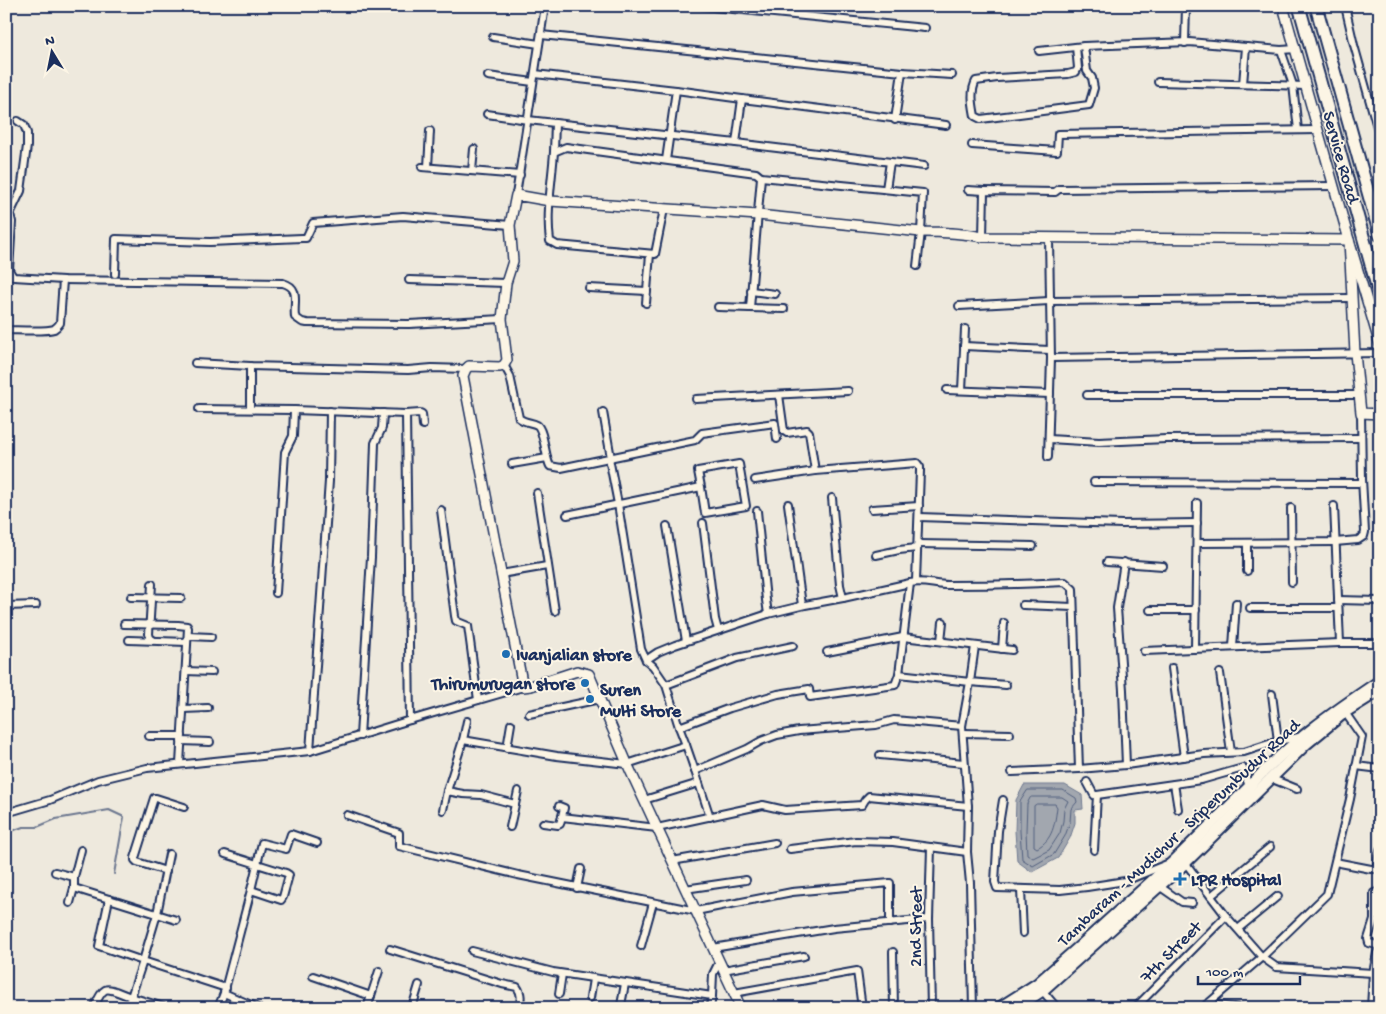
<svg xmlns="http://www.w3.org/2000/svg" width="1386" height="1014" font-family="'Gochi Hand',sans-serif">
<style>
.water{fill:#a2a7af;stroke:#6c778f}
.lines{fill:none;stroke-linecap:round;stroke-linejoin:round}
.shore{stroke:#515f7e;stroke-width:1}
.stream{stroke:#6c778f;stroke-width:2}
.street-casing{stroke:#1b2f5e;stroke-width:10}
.secondary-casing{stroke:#1b2f5e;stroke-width:12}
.primary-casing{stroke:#1b2f5e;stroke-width:14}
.highway-casing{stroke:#1b2f5e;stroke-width:15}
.street{stroke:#fcf5e5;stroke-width:6}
.secondary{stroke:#fcf5e5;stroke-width:9}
.primary{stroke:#fcf5e5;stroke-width:10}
.highway{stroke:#fcf5e5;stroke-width:11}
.poi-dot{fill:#1f6fb2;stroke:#fcf5e5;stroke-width:2}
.labels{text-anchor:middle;stroke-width:4;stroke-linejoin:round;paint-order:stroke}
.street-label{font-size:18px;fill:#1b2f5e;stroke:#fcf5e5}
.poi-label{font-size:18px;font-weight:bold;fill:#1b2f5e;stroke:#fcf5e5;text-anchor:start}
</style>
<rect width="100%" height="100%" fill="#eee9dd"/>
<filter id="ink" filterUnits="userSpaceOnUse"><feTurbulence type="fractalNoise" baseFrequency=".02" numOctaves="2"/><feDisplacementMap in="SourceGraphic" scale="10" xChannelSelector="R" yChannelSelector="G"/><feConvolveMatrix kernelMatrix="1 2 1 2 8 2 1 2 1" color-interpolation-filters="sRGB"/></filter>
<g filter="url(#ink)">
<polygon class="water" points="1024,785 1065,785 1082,795 1083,809 1075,810 1075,823 1070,838 1058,858 1032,872 1017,861 1015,831 1016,800"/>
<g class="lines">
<g class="shore">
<polygon points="1028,790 1063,790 1076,798 1077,802 1071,809 1070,822 1065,836 1054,854 1033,866 1022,859 1020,831 1020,802"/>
<polygon points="1032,797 1062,797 1068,801 1064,809 1063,821 1060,833 1049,850 1033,858 1027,854 1026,831 1027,804 1030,798"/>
<path d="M1037,804H1055L1057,807C1055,823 1053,840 1037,848L1034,846V806Z"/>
</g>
<polyline class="stream" points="6,833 23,827 37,827 56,819 109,810 124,817 114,874"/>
<defs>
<g id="street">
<polyline points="703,6 925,28"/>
<polyline points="1345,6 1354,45 1380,138"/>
<polyline points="541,35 902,72 895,120"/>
<polyline points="493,37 539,44"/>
<polyline points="1185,43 1186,6"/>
<path d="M1076,47L1078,68L1076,72L1068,74L997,78L976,81C970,92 973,105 975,116L981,119L1089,105L1094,88L1092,78L1087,71L1084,46"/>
<polyline points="1281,50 1293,85 1298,130"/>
<polyline points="1039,51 1084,46 1189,42 1281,50 1296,49"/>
<polyline points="902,72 952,75"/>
<polyline points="535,74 676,90 666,160"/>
<polyline points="488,76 533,82"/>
<polyline points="1158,82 1306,86"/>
<polyline points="1243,84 1246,47"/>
<polyline points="676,90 742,99"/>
<polyline points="487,114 528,120 736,143"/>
<path d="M18,121L24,125L27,133V146L21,191L10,214L12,222L9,270L12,275L14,277L63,280L283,283C301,288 293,302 295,317L302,322L307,323L409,324L502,319"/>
<polyline points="972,145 1057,151 1058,134 1318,130"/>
<polyline points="554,152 555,123"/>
<polyline points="924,166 736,143 742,99 946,125"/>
<polyline points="422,167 520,175"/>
<polyline points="428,167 430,131"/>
<polyline points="472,171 474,149"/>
<polyline points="761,177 923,193 921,232 917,266"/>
<polyline points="886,189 890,162"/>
<polyline points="968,190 984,191"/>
<polyline points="516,195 545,6"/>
<path d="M664,209L655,254L557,245L550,241C546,212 552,181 554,152L566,147L756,173L761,177L750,308L784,309"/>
<polyline points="983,237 984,191 1055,192 1059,189 1333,186"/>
<polyline points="1049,238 1051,358 1380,353"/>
<polyline points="115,274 116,239 210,242 302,238 306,238 313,223 403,216 510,225"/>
<polyline points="409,280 506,283"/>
<polyline points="589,288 647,291"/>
<polyline points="751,291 775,294"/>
<polyline points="646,303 650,254"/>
<polyline points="959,306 1049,301 1351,298"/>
<polyline points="718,307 750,308"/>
<path d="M6,330C17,330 46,332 54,329C57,327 58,326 60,323L63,280"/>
<polyline points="964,346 1050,350"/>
<polyline points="195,363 250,366 408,370 432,368 466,369"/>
<path d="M504,365L510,376L519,418C525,423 532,422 537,425C544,430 545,457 550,466L561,468L695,440L702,433L775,423L777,439"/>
<polyline points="947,390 1050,394"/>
<polyline points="962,390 965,329"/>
<polyline points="779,395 784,431 787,433 807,430 809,432 815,471"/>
<polyline points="1087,395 1359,395"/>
<polyline points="696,399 848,391"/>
<polyline points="199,409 294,410 406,414 420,413 422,414 423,425"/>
<polyline points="250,409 250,366"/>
<polyline points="330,411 329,481 310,751 410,720 523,687"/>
<polyline points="603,412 611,458"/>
<polyline points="406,414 410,720"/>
<polyline points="1049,439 1099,442 1166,439 1360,438"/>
<polyline points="1048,457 1051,358"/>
<polyline points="609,458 618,504 641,649 646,660 653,666 666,685"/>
<polyline points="512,464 547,458"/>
<polyline points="755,480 815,471 917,463 920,467 920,471 916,581"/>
<polyline points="1094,482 1362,483"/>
<polyline points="537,493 555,611"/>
<polyline points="832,498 840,585 843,598"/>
<polyline points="788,504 802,605"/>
<polyline points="1334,506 1340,643"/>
<polyline points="1291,508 1292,582"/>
<polyline points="872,509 919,506"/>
<polyline points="441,510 455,616 456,621 468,626 478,700"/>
<polyline points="757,511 766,600 768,614"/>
<polyline points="567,515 701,487 705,513 746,506 739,464 698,471 701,487"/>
<polyline points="919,517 1122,524 1197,523"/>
<polyline points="703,523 715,619 718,630"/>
<polyline points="667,526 686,641"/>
<polyline points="1197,543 1335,542 1358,540 1364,536 1365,532 1362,479 1361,413"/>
<polyline points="918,544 1033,546"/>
<polyline points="876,555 899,550 917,548"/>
<polyline points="1107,562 1163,566"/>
<polyline points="1124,562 1117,608 1123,690 1126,765"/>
<polyline points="1247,571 1247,543"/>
<polyline points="501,574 547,566"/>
<polyline points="152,584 149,634 150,638 153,640"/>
<polyline points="276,593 285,452 293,436 294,410"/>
<polyline points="131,597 181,598"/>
<polyline points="1338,600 1380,601"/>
<polyline points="1023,605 1073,607"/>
<polyline points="6,606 36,605"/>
<polyline points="1250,608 1338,608"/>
<polyline points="1150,610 1196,610"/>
<polyline points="124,624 178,625 187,626 188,628 180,764"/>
<polyline points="188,636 211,637"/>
<polyline points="129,640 187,642"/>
<polyline points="941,641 943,622"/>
<polyline points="975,646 970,682 1006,685"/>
<polyline points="1233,647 1236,603"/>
<polyline points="1002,649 1004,623"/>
<polyline points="1195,649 1197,503"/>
<polyline points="1144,651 1340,643 1380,643"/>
<polyline points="827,652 903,637 1012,650"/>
<polyline points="646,660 658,652 675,645 768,614 805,605 843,598 910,583"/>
<polyline points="1172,668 1184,757"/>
<polyline points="186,671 212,672"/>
<polyline points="1220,673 1231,752"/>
<polyline points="899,674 970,682 962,726 968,806 967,852 970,883 973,1008"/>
<polyline points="1272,694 1278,741"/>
<polyline points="183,709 208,708"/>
<polyline points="529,714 600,699"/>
<path d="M467,721L463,740L557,756L627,764L686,745L679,727L730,708L778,694L809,689L810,697L895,685L899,674L910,583C922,580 935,585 948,585C987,585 1026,584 1065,582L1073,589L1079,769L1126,765L1204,754L1244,752L1278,741L1299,737"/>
<polyline points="679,727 666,685 737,658 793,646"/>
<polyline points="963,733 1010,734"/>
<polyline points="149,736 182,736"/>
<polyline points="360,736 371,557 375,443 382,428 383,413"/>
<polyline points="463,740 447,791 463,794 481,795 515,804"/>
<polyline points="181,741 210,742"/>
<polyline points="686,745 695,771 747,749 761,741 777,735 799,731 876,725 894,720 962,726"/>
<polyline points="507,748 511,724"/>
<polyline points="880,755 964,763"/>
<polyline points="1356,766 1380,769"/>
<polyline points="695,771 710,817"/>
<polyline points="1012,772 1079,769"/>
<polyline points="1270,778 1297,789"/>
<polyline points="1087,782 1094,795 1097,795 1201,780 1243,768 1249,787"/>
<polyline points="1174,784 1178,809"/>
<polyline points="644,800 699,783"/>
<polyline points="1003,800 998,831 995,882 997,888 1060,890 1087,887 1125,881 1167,864"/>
<polyline points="443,810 447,791"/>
<polyline points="6,813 50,800 98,780 147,768 310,751"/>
<polyline points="347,815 399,833 399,846 518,875 696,911 792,892 890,883 890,923"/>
<polyline points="562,817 657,828 763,805 785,810 862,805 865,800 869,796 968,806"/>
<polyline points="543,823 558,825 560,824 564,808 559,806"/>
<polyline points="510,827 518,791"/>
<polyline points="790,849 856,841 893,842 967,852"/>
<polyline points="81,850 74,877 74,888 109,899 99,946 143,961 131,997 167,1008"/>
<polyline points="1094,850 1097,795"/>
<polyline points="169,854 157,914 143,961 226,988"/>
<polyline points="672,861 775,843"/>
<polyline points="1184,861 1226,916 1262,957 1276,967 1373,973"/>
<polyline points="1335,862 1371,869 1380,869"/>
<polyline points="1376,869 1380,850"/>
<polyline points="166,871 137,862 135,860 135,858 154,798 156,798 184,807"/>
<polyline points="55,872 74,877"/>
<polyline points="1159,886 1182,902 1192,903"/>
<polyline points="577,888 581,869"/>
<polyline points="685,889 746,880"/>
<polyline points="251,890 262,843 286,849 291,834 317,843"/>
<polyline points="1021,890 1023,933"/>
<polyline points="1380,891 1374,893 1374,920 1368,939 1369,943 1380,946"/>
<polyline points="1211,896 1270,847"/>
<polyline points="109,899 176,920"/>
<polyline points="70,903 74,888"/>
<polyline points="1238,929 1278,896"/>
<polyline points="641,946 653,903"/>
<polyline points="713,948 834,928 929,919"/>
<path d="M390,949L502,984L517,987C522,994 521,999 519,1008"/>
<polyline points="472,951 553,972 712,996"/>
<polyline points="893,952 894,1008"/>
<polyline points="723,970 804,956"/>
<polyline points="313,976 371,996"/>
<polyline points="1041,989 1057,1008"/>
<polyline points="224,993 258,1008"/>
<polyline points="734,993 857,971 862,1008"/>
<polyline points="559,994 562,974"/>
<polyline points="590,998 593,979"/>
<polyline points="1207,1004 1242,1008"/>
<polyline points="621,1005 625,984"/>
<path d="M94,1008C105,981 107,989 131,997L128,1008"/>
<polyline points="218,1008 224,993 251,890 281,900 283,897 289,875 286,873 225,854"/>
<polyline points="367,1008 379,971"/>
<polyline points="412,1008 419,985"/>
<polyline points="710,1008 712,996 713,974 719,962"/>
<polyline points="931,1008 929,919 931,847"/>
<polyline points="1135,1008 1226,916"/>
<polyline points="1203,1008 1262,957 1327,894 1350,799 1362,737 1344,711"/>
<polyline points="1371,1008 1373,973 1377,953 1380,954"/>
</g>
<g id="secondary">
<polyline points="1283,6 1349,240 1380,345"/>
<path d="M741,1008L630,770L589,674L577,671L531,686L523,687L463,376L466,369L469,366L500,367L504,365L507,360L502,319L506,283L513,261L510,225L516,195L550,201L758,215L921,232C942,232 962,233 983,237L1349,240L1355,353L1361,413L1380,414"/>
</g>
<g id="primary">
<path d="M999,1008L1037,984L1079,947L1173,862L1249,787C1288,744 1332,713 1380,681"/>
<polyline points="1016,1008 1043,990 1185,863 1306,744 1345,712 1380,690"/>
</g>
<g id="highway">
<polyline points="1299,6 1380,297"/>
<polyline points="1316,6 1380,235"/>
</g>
</defs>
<use href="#street" class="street-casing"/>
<use href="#secondary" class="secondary-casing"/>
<use href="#primary" class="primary-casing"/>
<use href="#highway" class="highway-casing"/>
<use href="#street" class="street"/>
<use href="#secondary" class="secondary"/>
<use href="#primary" class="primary"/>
<use href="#highway" class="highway"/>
</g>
</g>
<g class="poi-dot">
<circle cx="506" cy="654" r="5"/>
<circle cx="585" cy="683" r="5"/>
<circle cx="590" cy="699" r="5"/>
<path d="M1177.5 871.5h5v5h5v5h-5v5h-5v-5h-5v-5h5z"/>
</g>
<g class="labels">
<g class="street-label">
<text transform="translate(1342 157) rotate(74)" y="6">Service Road</text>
<text transform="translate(1178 832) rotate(-43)" y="6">Tambaram - Mudichur - Sriperumbudur Road</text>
<text transform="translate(915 927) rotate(-90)" y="6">2nd Street</text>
<text transform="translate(1170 951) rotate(-45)" y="6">7th Street</text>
</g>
<g class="poi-label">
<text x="516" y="660">Ivanjalian store</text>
<text x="575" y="689" text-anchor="end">Thirumurugan store</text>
<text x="600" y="695">Suren<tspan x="600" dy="21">Multi Store</tspan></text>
<text x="1191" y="885">LPR Hospital</text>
</g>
</g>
<rect width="1386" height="1014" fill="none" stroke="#fcf5e5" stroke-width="25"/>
<rect x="12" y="12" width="1361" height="989" fill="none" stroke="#1b2f5e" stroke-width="2" filter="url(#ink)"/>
<g transform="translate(52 52) rotate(350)" stroke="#fcf5e5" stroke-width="4" paint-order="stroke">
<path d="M0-4L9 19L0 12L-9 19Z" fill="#1b2f5e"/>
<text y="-8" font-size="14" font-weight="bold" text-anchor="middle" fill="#1b2f5e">N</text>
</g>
<path d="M1198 976v8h102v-8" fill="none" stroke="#1b2f5e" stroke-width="2.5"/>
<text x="1206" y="976" font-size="15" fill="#1b2f5e" stroke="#fcf5e5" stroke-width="4" paint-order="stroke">100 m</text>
</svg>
